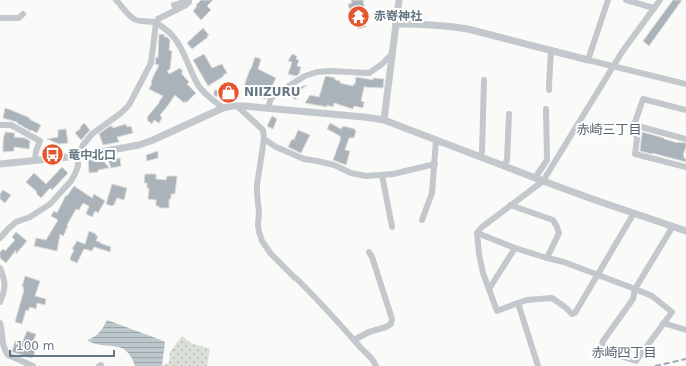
<svg xmlns="http://www.w3.org/2000/svg" width="686" height="366" font-family="'DejaVu Sans','Noto Sans JP',sans-serif">
<style>
.park{fill:url(#park-dots)}
.water{fill:url(#water-rules)}
.building{fill:#aab3b9;stroke:#dcdcda}
.lines{fill:none;stroke-linecap:round;stroke-linejoin:round}
.minor{stroke:#c3c8cc;stroke-width:6}
.tertiary{stroke:#c3c8cc;stroke-width:7}
.rail{stroke:#a2aab0;stroke-width:2;stroke-dasharray:6 3;stroke-linecap:butt}
.labels{text-anchor:middle;stroke-width:4;stroke-linejoin:round;paint-order:stroke}
.poi-label{font-size:12px;font-weight:bold;fill:#657683;stroke:#fff;text-anchor:start}
.neighbourhood-label{font-size:13px;fill:#57646e;stroke:#fff}
</style>
<defs>
<pattern id="park-dots" width="8" height="8" patternUnits="userSpaceOnUse"><rect width="8" height="8" fill="#dadfd7"/><path d="M2 2h.1M6 6h.1" fill="none" stroke="#b4b9b4" stroke-width="1.8" stroke-linecap="round"/></pattern>
<pattern id="water-rules" width="6" height="5" patternUnits="userSpaceOnUse"><rect width="6" height="5" fill="#bbc7cb"/><path d="M0 2.5h6" fill="none" stroke="#9ca6aa"/></pattern>
</defs>
<rect width="100%" height="100%" fill="#fafaf8"/>
<polygon class="park" points="182,336 191,343 210,349 207,366 163,366 163,365 169,363 170,352"/>
<path class="water" d="M107,320L161,340L165,342L162,366H135C126,337 107,351 88,341V340C99,335 102,330 107,320Z"/>
<g class="building">
<polygon points="201,0 213,0 207,6 211,10 201,20 193,11 197,6 196,5"/>
<polygon points="351,0 363,0 365,10 363,10 366,27 358,29 354,13 351,14 348,4 352,3"/>
<polygon points="673,0 682,0 649,46 643,41"/>
<polygon points="203,28 209,35 207,36 208,37 192,49 187,43"/>
<polygon points="159,34 165,35 164,37 167,37 170,40 169,50 172,51 170,69 167,71 169,74 180,68 183,72 181,73 189,82 187,84 196,93 186,103 185,101 184,103 175,95 166,108 160,115 162,118 159,123 154,120 152,124 147,120 148,116 159,103 159,102 163,96 149,89 152,83 151,82 153,77 159,65 155,64 156,57 158,58"/>
<polygon points="204,54 212,68 222,64 227,73 223,75 224,76 208,86 193,60"/>
<polygon points="292,54 297,56 296,59 299,60 297,66 301,67 299,74 296,76 288,74 292,62 288,61"/>
<polygon points="255,57 261,59 258,69 276,78 268,94 265,99 258,96 259,94 243,89 250,69 251,69"/>
<polygon points="326,76 335,78 335,80 340,81 340,83 353,86 354,84 355,84 356,77 373,80 373,78 384,79 383,88 364,87 361,101 364,102 363,108 354,106 353,109 334,103 333,107 327,105 327,107 305,103 310,95 319,97 323,84 325,77 326,77"/>
<polygon points="307,85 297,93 296,100 292,97 290,97 290,90 293,89"/>
<polygon points="224,87 236,88 236,98 215,96 214,95 214,90 224,91"/>
<polygon points="5,108 11,110 30,118 29,119 41,125 37,133 31,130 31,131 17,123 17,122 3,118"/>
<polygon points="272,116 277,119 273,129 267,126"/>
<polygon points="84,123 90,130 81,140 75,133 81,128 80,127"/>
<polygon points="330,123 341,129 343,126 355,129 355,131 356,131 354,138 353,137 353,138 349,138 345,150 350,151 346,165 333,160 341,138 340,138 340,136 327,129"/>
<polygon points="126,124 127,127 131,126 133,133 117,137 119,142 103,145 99,134 110,126 112,126 113,128"/>
<polygon points="66,129 68,143 59,144 47,139 58,137 58,130"/>
<polygon points="298,130 310,135 301,153 288,147 292,139 294,140"/>
<polygon points="5,132 15,133 14,137 25,138 30,141 29,149 14,147 14,151 3,152 3,142 4,135 5,135"/>
<polygon points="642,132 664,138 664,139 678,143 678,142 686,143 686,147 683,155 684,156 684,158 686,159 686,162 652,153 652,154 640,151"/>
<polygon points="158,151 158,158 147,161 146,155"/>
<polygon points="120,158 121,166 111,168 108,160"/>
<polygon points="97,159 97,162 104,161 109,168 98,170 98,172 89,173 88,160"/>
<polygon points="62,167 68,173 52,190 50,188 41,198 36,193 37,192 26,182 34,173 46,184"/>
<polygon points="145,174 156,174 156,179 166,180 167,176 177,176 175,194 171,194 171,199 169,199 169,208 159,208 159,206 156,206 156,200 148,199 149,190 149,188 147,188 147,183 144,183"/>
<polygon points="112,184 127,188 124,200 117,198 114,205 113,205 112,206 106,204"/>
<polygon points="74,186 92,198 94,194 105,201 98,213 95,211 92,217 86,214 89,206 83,203 79,210 76,209 67,225 68,226 65,231 66,231 63,236 60,234 57,251 34,246 36,238 46,240 58,220 51,216 54,211 57,213 66,195 67,196"/>
<polygon points="3,190 11,195 5,203 0,199 0,194"/>
<polygon points="89,231 96,234 96,236 98,236 96,241 100,242 100,243 111,247 110,252 94,247 92,251 84,249 77,263 70,260 71,259 70,258 74,250 72,249 77,241 85,244"/>
<polygon points="16,232 27,241 16,254 16,250 6,263 0,258 0,252 3,249 5,251 15,240 12,237"/>
<polygon points="25,276 40,281 35,296 46,299 45,305 37,303 36,309 30,307 28,311 26,310 22,324 15,322 24,290 23,289 24,287 22,287"/>
<polygon points="27,331 36,334 31,349 36,350 32,358 12,352 15,341 22,343"/>
</g>
<g class="lines">
<g class="minor">
<path d="M116,0C122,6 128,17 136,20C142,22 149,21 155,22C159,24 166,30 170,33C184,47 188,68 198,85C204,94 214,101 223,108"/>
<polyline points="608,0 588,60 686,84"/>
<polyline points="626,0 654,8"/>
<polyline points="176,10 174,5 179,4 184,0"/>
<polyline points="0,18 19,18 23,14"/>
<polyline points="549,90 549,85 551,51"/>
<path d="M237,106L263,130L264,139L257,185V193L259,212L258,225L259,232L262,241L271,254L294,277L297,279C319,301 340,324 360,347C367,355 372,356 376,366"/>
<polyline points="268,108 271,98 290,85 305,76 317,72 330,71 369,73 382,64 392,54"/>
<polyline points="686,110 643,99 634,125 637,139 635,154 686,167"/>
<polyline points="0,125 11,125 40,141 36,151 35,161"/>
<polyline points="634,125 686,139"/>
<polyline points="264,139 276,147 304,159 317,161 334,165 351,173 366,176 393,174 435,164"/>
<polyline points="480,157 482,152 484,80"/>
<polyline points="504,166 507,160 509,114"/>
<polyline points="382,175 392,227"/>
<polyline points="535,178 547,160 546,109"/>
<polyline points="510,205 553,220 557,227 559,233 547,258"/>
<polyline points="633,213 631,218 575,313 572,314 565,307 552,298 527,300 518,303 497,311 483,273 479,254 477,233 482,227 543,181 622,52 660,0"/>
<polyline points="422,220 432,193 436,140"/>
<polyline points="477,233 515,248 547,258 564,262 635,289 652,296 672,312 636,361 611,353 602,345 603,341 633,299 635,289 673,226"/>
<polyline points="0,238 9,228 16,222 30,217 50,204 71,181 75,174 78,166 78,156 83,145 92,134 121,113 129,105 151,63 156,23 158,19 186,5 189,2 189,0"/>
<path d="M0,268C6,282 6,288 0,302"/>
<polyline points="489,289 515,248"/>
<polyline points="518,303 538,366"/>
<path d="M0,323C4,335 0,344 8,355L33,366"/>
<polyline points="663,323 686,330"/>
<polyline points="354,340 369,332 386,327 391,324 392,319 372,257 369,252"/>
<polyline points="99,366 101,365"/>
</g>
<g class="tertiary">
<path d="M396,24C420,24 444,25 468,29L588,60"/>
<polyline points="384,120 399,0"/>
<polyline points="0,164 78,156 139,145 153,140 223,108 231,106 244,106 364,117 384,120 543,181 595,200 686,231"/>
</g>
<polyline class="rail" points="655,366 686,359"/>
</g>
<defs>
<symbol id="temple-disc" viewBox="-11 -11 22 22"><circle r="9.5" fill="#e4572e" stroke="#fff"/><path d="M0-6L5-2H3V0L6.5 2.5H4V6H1.5V3h-3V6H-4V2.5H-6.5L-3 0V-2H-5Z" fill="#fff"/></symbol>
<symbol id="shop-disc" viewBox="-11 -11 22 22"><circle r="9.5" fill="#e4572e" stroke="#fff"/><path d="M-5-2.5h2.3a2.7 3.5 0 0 1 5.4 0H5L5.5 6h-11ZM-1.5-2.5h3a1.5 2.3 0 0 0-3 0Z" fill="#fff"/></symbol>
<symbol id="bus-disc" viewBox="-11 -11 22 22"><circle r="9.5" fill="#e4572e" stroke="#fff"/><path d="M-5-6H5V4H4V6H2V4H-2V6H-4V4H-5ZM-3.5-4V0h7V-4ZM-3.5 1.2v1.5H-2V1.2ZM2 1.2v1.5H3.5V1.2Z" fill="#fff"/></symbol>
</defs>
<g fill-rule="evenodd">
<use href="#temple-disc" x="346" y="4" width="25" height="25"/>
<use href="#shop-disc" x="216" y="80" width="25" height="25"/>
<use href="#bus-disc" x="40" y="142" width="25" height="25"/>
</g>
<g class="labels">
<g class="poi-label">
<text x="374" y="20">赤嵜神社</text>
<text x="244" y="96">NIIZURU</text>
<text x="68" y="159">竜中北口</text>
</g>
<g class="neighbourhood-label">
<text x="609" y="134">赤崎三丁目</text>
<text x="624" y="357">赤崎四丁目</text>
</g>
</g>
<path d="M10 350v6h104v-6" fill="none" stroke="#657683" stroke-width="2"/>
<text x="16" y="350" font-size="12" fill="#657683" stroke="#ffffff" stroke-width="3" paint-order="stroke">100 m</text>
</svg>
